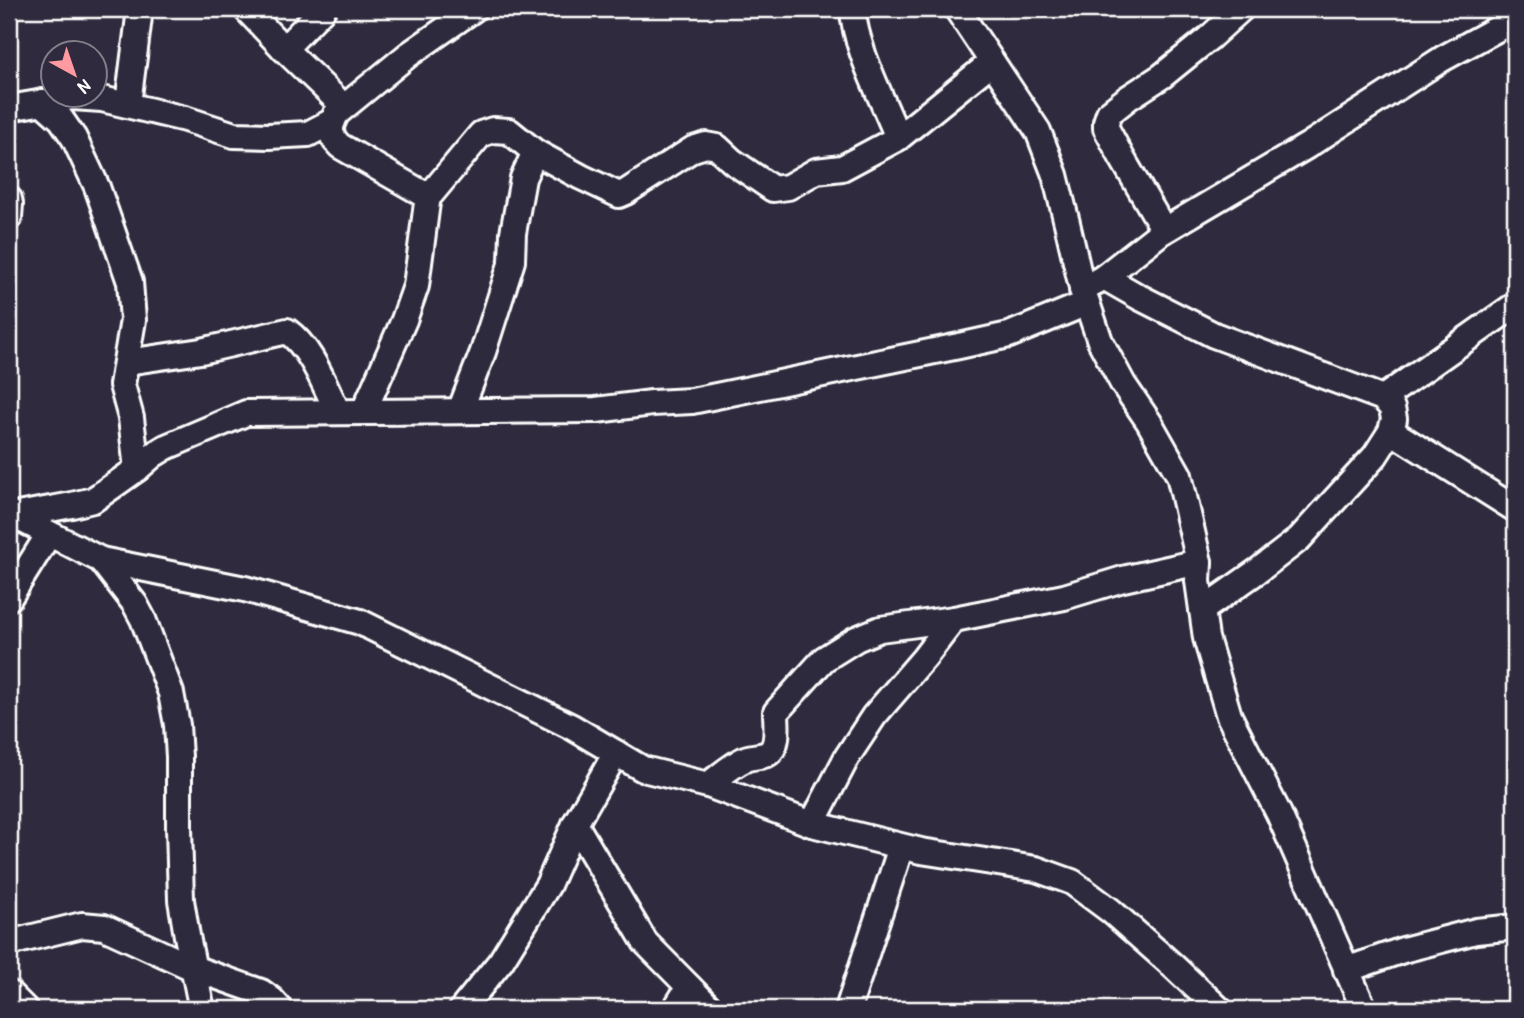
<svg xmlns="http://www.w3.org/2000/svg" width="1524" height="1018" font-family="'Patrick Hand',sans-serif">
<style>
.lines{fill:none;stroke-linecap:round;stroke-linejoin:round}
.street-casing{stroke:#fff;stroke-width:30}
.street{stroke:#2f2a3d;stroke-width:24}
</style>
<rect width="100%" height="100%" fill="#2f2a3d"/>
<filter id="ink" filterUnits="userSpaceOnUse"><feTurbulence type="fractalNoise" baseFrequency=".0143" numOctaves="2"/><feDisplacementMap in="SourceGraphic" scale="14" xChannelSelector="R" yChannelSelector="G"/><feConvolveMatrix kernelMatrix="1 2 1 2 8 2 1 2 1" color-interpolation-filters="sRGB"/></filter>
<g filter="url(#ink)">
<g class="lines">
<defs>
<g id="street">
<path d="M246,9L284,49L335,98L339,104C336,122 322,128 340,146L422,193L428,195L431,194L481,134L493,130L509,131L535,152L581,177L619,195L626,192L693,149L706,145L717,147L732,161L773,189L788,187L816,171L842,168L898,138L992,62"/>
<path d="M853,9C854,46 884,102 898,138"/>
<polyline points="957,9 1038,131 1055,175 1067,223 1082,288 1100,341 1123,384 1149,422 1179,475 1199,562 1198,581 1206,638 1229,716 1279,814 1364,1009"/>
<polyline points="284,49 323,9"/>
<polyline points="42,102 61,119 74,138 97,187 130,282 133,320 122,385 131,418 137,469"/>
<polyline points="128,104 139,17 138,9"/>
<polyline points="9,108 73,97 102,99 185,119 234,135 269,136 308,134 331,122"/>
<polyline points="337,113 408,55 474,9"/>
<polyline points="9,199 10,204 9,217"/>
<polyline points="1164,230 1122,158 1106,128 1106,122 1109,113 1128,98 1162,76 1209,38 1241,9"/>
<polyline points="1104,277 1139,297 1214,335 1383,398"/>
<polyline points="1082,290 1104,277 1160,233 1307,146 1442,59 1515,19"/>
<path d="M127,362L201,351L287,331C312,349 324,385 338,412"/>
<polyline points="364,411 404,320 416,286 428,195"/>
<polyline points="460,411 483,352 512,261 513,233 523,178 535,152"/>
<polyline points="1391,431 1515,509"/>
<polyline points="9,513 101,560 245,589 360,622 572,727 643,769 708,785 812,824 921,851 1036,869 1072,882 1111,911 1171,964 1219,1009"/>
<polyline points="12,516 72,505 93,500 137,469 153,455 166,447 246,413 596,410 652,403 692,401 959,346 1009,335 1087,303"/>
<polyline points="101,560 135,604 143,619 171,693 177,725 179,757 179,827 181,900 187,936 201,1005 200,1009"/>
<polyline points="9,598 49,534"/>
<polyline points="1202,610 1259,570 1299,539 1375,456 1391,431 1394,419 1392,408 1383,398 1515,305"/>
<path d="M708,785C720,776 732,765 745,759C752,756 760,757 767,754C780,747 776,724 776,712L824,659L856,639L880,629L954,619L1064,597L1123,579L1199,562"/>
<polyline points="575,824 645,942 711,1009"/>
<polyline points="812,824 847,757 874,716 924,658 954,619"/>
<polyline points="9,943 82,925 104,927 193,968 261,992 272,1000 280,1009"/>
<polyline points="1346,970 1403,950 1476,931 1515,927"/>
<polyline points="9,993 25,1009"/>
<polyline points="462,1009 501,961 548,885 575,824 616,753"/>
<polyline points="675,1009 689,987"/>
<polyline points="848,1009 901,847"/>
</g>
</defs>
<use href="#street" class="street-casing"/>
<use href="#street" class="street"/>
</g>
</g>
<rect width="1524" height="1018" fill="none" stroke="#2f2a3d" stroke-width="35"/>
<rect x="18" y="18" width="1489" height="983" fill="none" stroke="#fff" stroke-width="2.5" filter="url(#ink)"/>
<g transform="translate(74 74) rotate(140)"><circle r="33" fill="#2f2a3d" stroke="#827f8b" stroke-width="2"/>
<path d="M0-5L12 26L0 18L-12 26Z" fill="#ff9aa2"/>
<text y="-10" font-size="19" font-weight="bold" text-anchor="middle" fill="#ffffff">N</text>
</g>
</svg>
